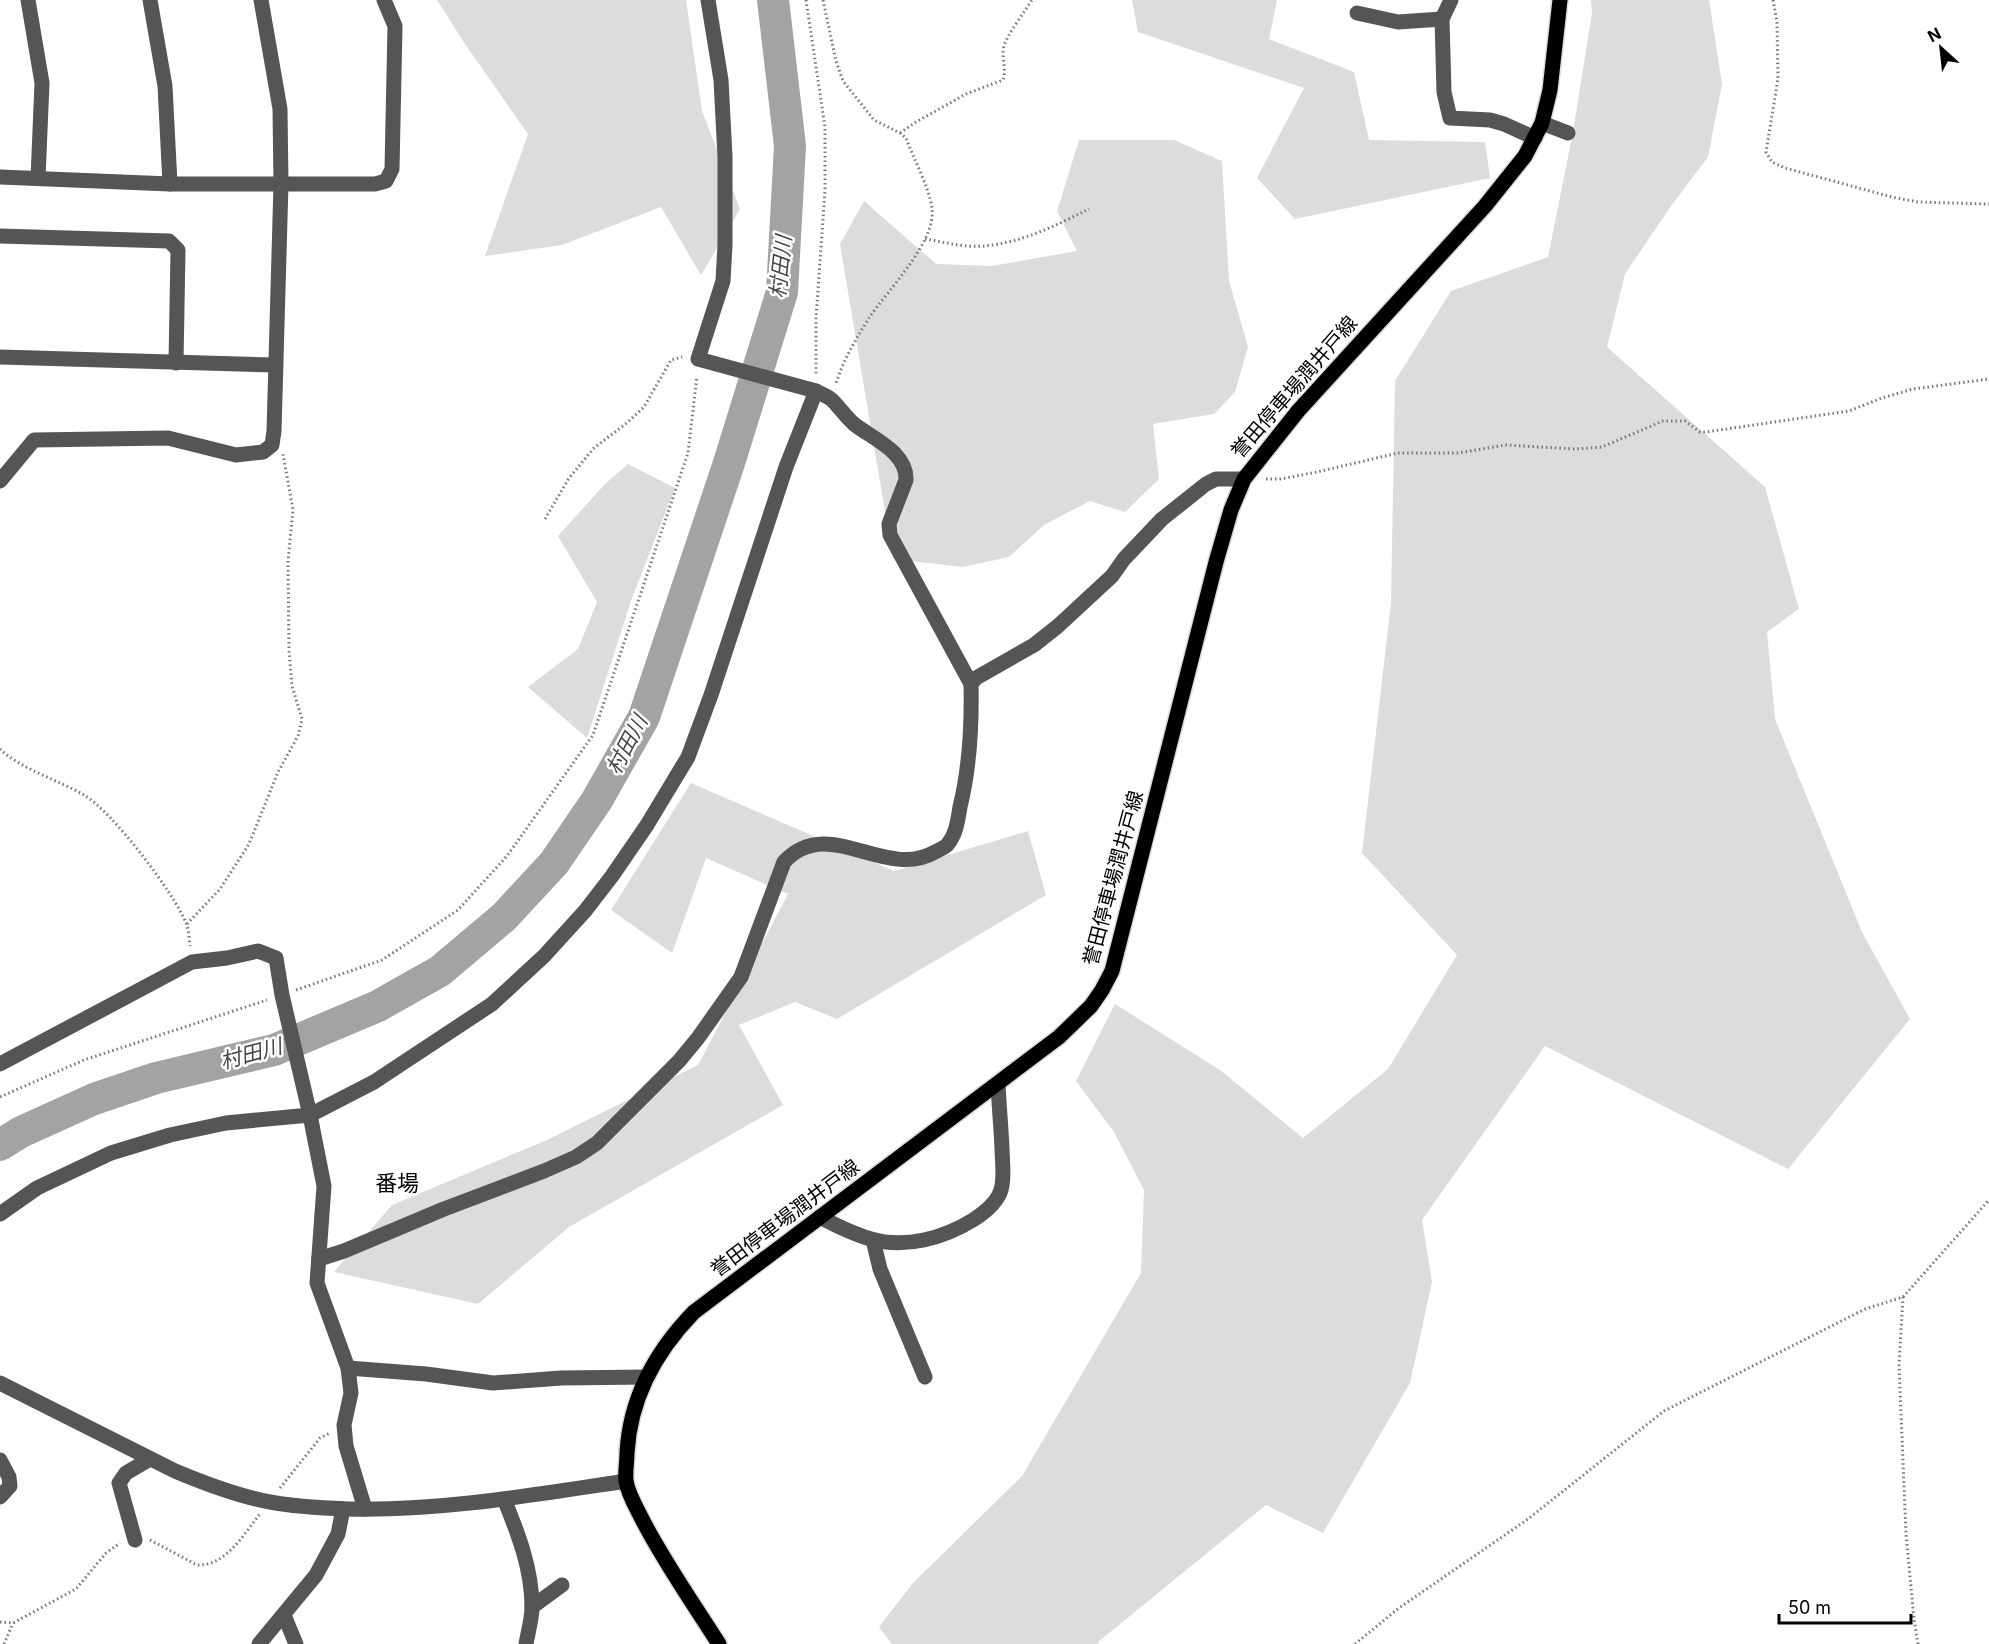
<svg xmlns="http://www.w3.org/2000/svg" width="1989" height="1644" font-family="Inter,'Noto Sans JP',sans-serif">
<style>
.green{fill:#dcdcdc}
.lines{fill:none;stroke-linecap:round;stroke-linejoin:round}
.river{stroke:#a3a3a3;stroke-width:32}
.major-casing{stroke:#dbdbdb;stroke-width:18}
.path{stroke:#777;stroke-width:3;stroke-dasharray:1.5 3;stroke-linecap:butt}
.minor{stroke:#555;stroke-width:15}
.major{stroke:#000;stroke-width:15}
.labels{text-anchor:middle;stroke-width:5;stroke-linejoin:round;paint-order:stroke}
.street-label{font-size:20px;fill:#000;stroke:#fff}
.water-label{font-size:21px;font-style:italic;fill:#444;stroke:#fff}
.quarter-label{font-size:22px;fill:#000;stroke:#fff}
</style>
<rect width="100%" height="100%" fill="#fff"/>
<g class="green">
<polygon points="437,0 686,0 702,111 740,209 701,275 661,207 562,245 485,256 528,134 465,44"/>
<polygon points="1132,0 1277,0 1269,39 1354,72 1369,140 1485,142 1490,178 1295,219 1257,178 1304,88 1138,32"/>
<polygon points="1591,0 1709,0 1722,84 1708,157 1671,206 1625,274 1607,347 1765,487 1799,609 1767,632 1775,719 1862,932 1910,1019 1788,1169 1545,1046 1422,1220 1432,1282 1410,1383 1323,1533 1266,1505 1098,1642 1099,1644 892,1644 879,1627 913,1583 1022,1476 1141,1273 1144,1190 1114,1132 1076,1081 1115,1004 1220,1070 1303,1138 1388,1069 1457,955 1362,853 1391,603 1395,381 1451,291 1548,257 1573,132 1592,13"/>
<polygon points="1079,140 1174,140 1222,161 1229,281 1248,347 1235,392 1214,414 1153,424 1159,479 1125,512 1090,501 1044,525 1009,557 963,567 893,559 840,244 864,201 936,264 992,266 1077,251 1057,211"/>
<polygon points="628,464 675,488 632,598 587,738 528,687 578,649 597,602 558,536 605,484"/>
<polygon points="691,783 894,871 1028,831 1046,895 837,1019 795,1002 739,1025 783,1105 569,1227 478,1304 334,1272 392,1205 547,1140 698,1065 788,894 706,858 672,953 611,910"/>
</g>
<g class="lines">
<polyline class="river" points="0,1145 21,1132 94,1099 156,1078 274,1050 378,1006 440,971 504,917 554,863 597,800 644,717 729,463 782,292 790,146 773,0"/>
<defs>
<path id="major" d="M719,1644C693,1603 664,1562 642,1519C636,1507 628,1494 626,1481C625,1472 627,1462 627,1453C630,1397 656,1351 694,1312L1059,1037L1091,1006L1102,990L1112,971L1216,562L1231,510L1244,479L1298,411L1485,206L1525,156L1542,123L1550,90L1560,0"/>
</defs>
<use href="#major" class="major-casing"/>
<g class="path">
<polyline points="806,0 825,127 825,191 816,318 816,374"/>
<path d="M823,0L836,61L843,81L874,120L900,133L906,138C913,157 930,190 932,208C937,241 887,291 869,318C856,339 843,360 836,384"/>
<polyline points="1773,0 1777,22 1778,79 1766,152 1772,162 1785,168 1892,197 1918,202 1989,204"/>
<path d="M900,133L916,122L966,94L1003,80C1007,68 1001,58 1004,46C1007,35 1025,11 1032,0"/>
<path d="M925,239C939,241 953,245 967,246C1009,249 1053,227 1089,209"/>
<polyline points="1266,479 1281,479 1317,472 1398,453 1458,453 1505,445 1575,449 1602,447 1663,421 1685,421 1700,432 1706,432 1849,411 1882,398 1913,389 1989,379"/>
<polyline points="545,519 569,478 594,448 628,422 644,407 671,360 682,357"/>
<path d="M0,749C19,768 60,781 84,795C112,811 174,893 186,923C189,930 189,939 190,946"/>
<polyline points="187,924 220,889 249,844 278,772 298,736 302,719 292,686 289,651 288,561 293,510 283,454"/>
<polyline points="296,990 382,960 458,910 507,856 593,735 688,453 697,376"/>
<polyline points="0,1097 84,1060 267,1000"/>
<polyline points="1903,1297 1899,1364 1906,1534 1914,1619 1918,1644"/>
<polyline points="280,1488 320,1438 330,1433"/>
<path d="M150,1540L197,1565C226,1566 243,1535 260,1514"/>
<polyline points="0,1622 13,1623 76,1589 106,1553 120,1543"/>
<polyline points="4,1644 13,1623"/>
<polyline points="1355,1644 1399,1608 1528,1519 1664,1411 1865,1309 1903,1297 1989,1200"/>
</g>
<g class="minor">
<polyline points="28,0 42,83 38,178"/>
<polyline points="150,0 165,86 170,184"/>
<path d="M708,0L721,80L725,157V245L723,281L698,359L816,391C821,394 827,396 832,400C840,408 846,417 854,424C873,439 907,452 906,480L889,524L890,535L971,684"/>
<polyline points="1451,0 1442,19 1444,92 1450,118 1490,120 1504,124 1535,138"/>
<polyline points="1357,13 1398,22 1442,19"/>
<polyline points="1542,123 1568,133"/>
<polyline points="0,177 170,184 375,184 386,181 392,169 395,26 384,0"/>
<polyline points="0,236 169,241 178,250 176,363"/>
<polyline points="0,357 275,365"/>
<polyline points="0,481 34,440 168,438 236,455 263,452 272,445 274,431 281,184 280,109 261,0"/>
<polyline points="0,1064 192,962 227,958 258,951 276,958 282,995 310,1115 324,1186 317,1283 348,1368 351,1393 344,1425 346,1446 365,1509"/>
<polyline points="0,1214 37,1188 111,1153 170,1135 226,1123 310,1115 374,1082 492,1004 544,956 585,911 612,876 647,825 688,757 711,695 786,467 816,391"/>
<path d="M820,1217C837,1226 853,1234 871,1239C905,1249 944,1238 973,1220C984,1213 997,1203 1001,1190C1005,1177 1002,1161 1002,1148C1001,1127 999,1105 998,1084"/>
<polyline points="873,1240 880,1269 925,1377"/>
<path d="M319,1259L344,1251L444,1209L544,1171L576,1157L597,1143L679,1061L698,1038L741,977L784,862C829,814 885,881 935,852C939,850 944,848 947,845C956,835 958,820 960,807C970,766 972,726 971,684L976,678L1034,645L1058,626L1112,576L1124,559L1162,519L1206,484L1216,479H1244"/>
<polyline points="348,1368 426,1374 493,1383 561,1378 647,1377"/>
<path d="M0,1383L175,1471C206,1484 237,1496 270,1502C296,1507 322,1508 348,1509C441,1511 534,1495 626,1481"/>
<polyline points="0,1460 9,1477 10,1486 0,1497"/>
<path d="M504,1499C518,1533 532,1569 532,1607C532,1619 528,1632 526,1644"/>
<polyline points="135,1540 119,1483 126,1473 150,1459"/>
<polyline points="532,1607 562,1585"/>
<polyline points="284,1615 296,1644"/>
<polyline points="259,1644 316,1575 338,1534 343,1509"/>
</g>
<use href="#major" class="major"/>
</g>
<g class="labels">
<g class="street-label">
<text transform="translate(1294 387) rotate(-49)" y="7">誉田停車場潤井戸線</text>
<text transform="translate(1113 878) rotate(-75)" y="7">誉田停車場潤井戸線</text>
<text transform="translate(785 1218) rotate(-37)" y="7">誉田停車場潤井戸線</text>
</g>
<g class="water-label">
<text transform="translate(781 267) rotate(-84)" y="7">村田川</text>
<text transform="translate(627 745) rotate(-62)" y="7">村田川</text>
<text transform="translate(251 1054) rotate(-15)" y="7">村田川</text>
</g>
<g class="quarter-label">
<text x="397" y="1191">番場</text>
</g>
</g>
<g transform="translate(1941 48) rotate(333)" stroke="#ffffff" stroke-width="4.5" paint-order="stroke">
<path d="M0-4.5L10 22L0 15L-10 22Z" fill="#000000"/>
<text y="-9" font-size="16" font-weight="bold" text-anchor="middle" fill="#000000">N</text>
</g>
<path d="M1779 1614v9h132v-9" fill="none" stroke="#000000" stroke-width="3"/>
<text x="1788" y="1614" font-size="18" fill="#000000" stroke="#ffffff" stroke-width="4.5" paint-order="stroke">50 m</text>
</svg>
